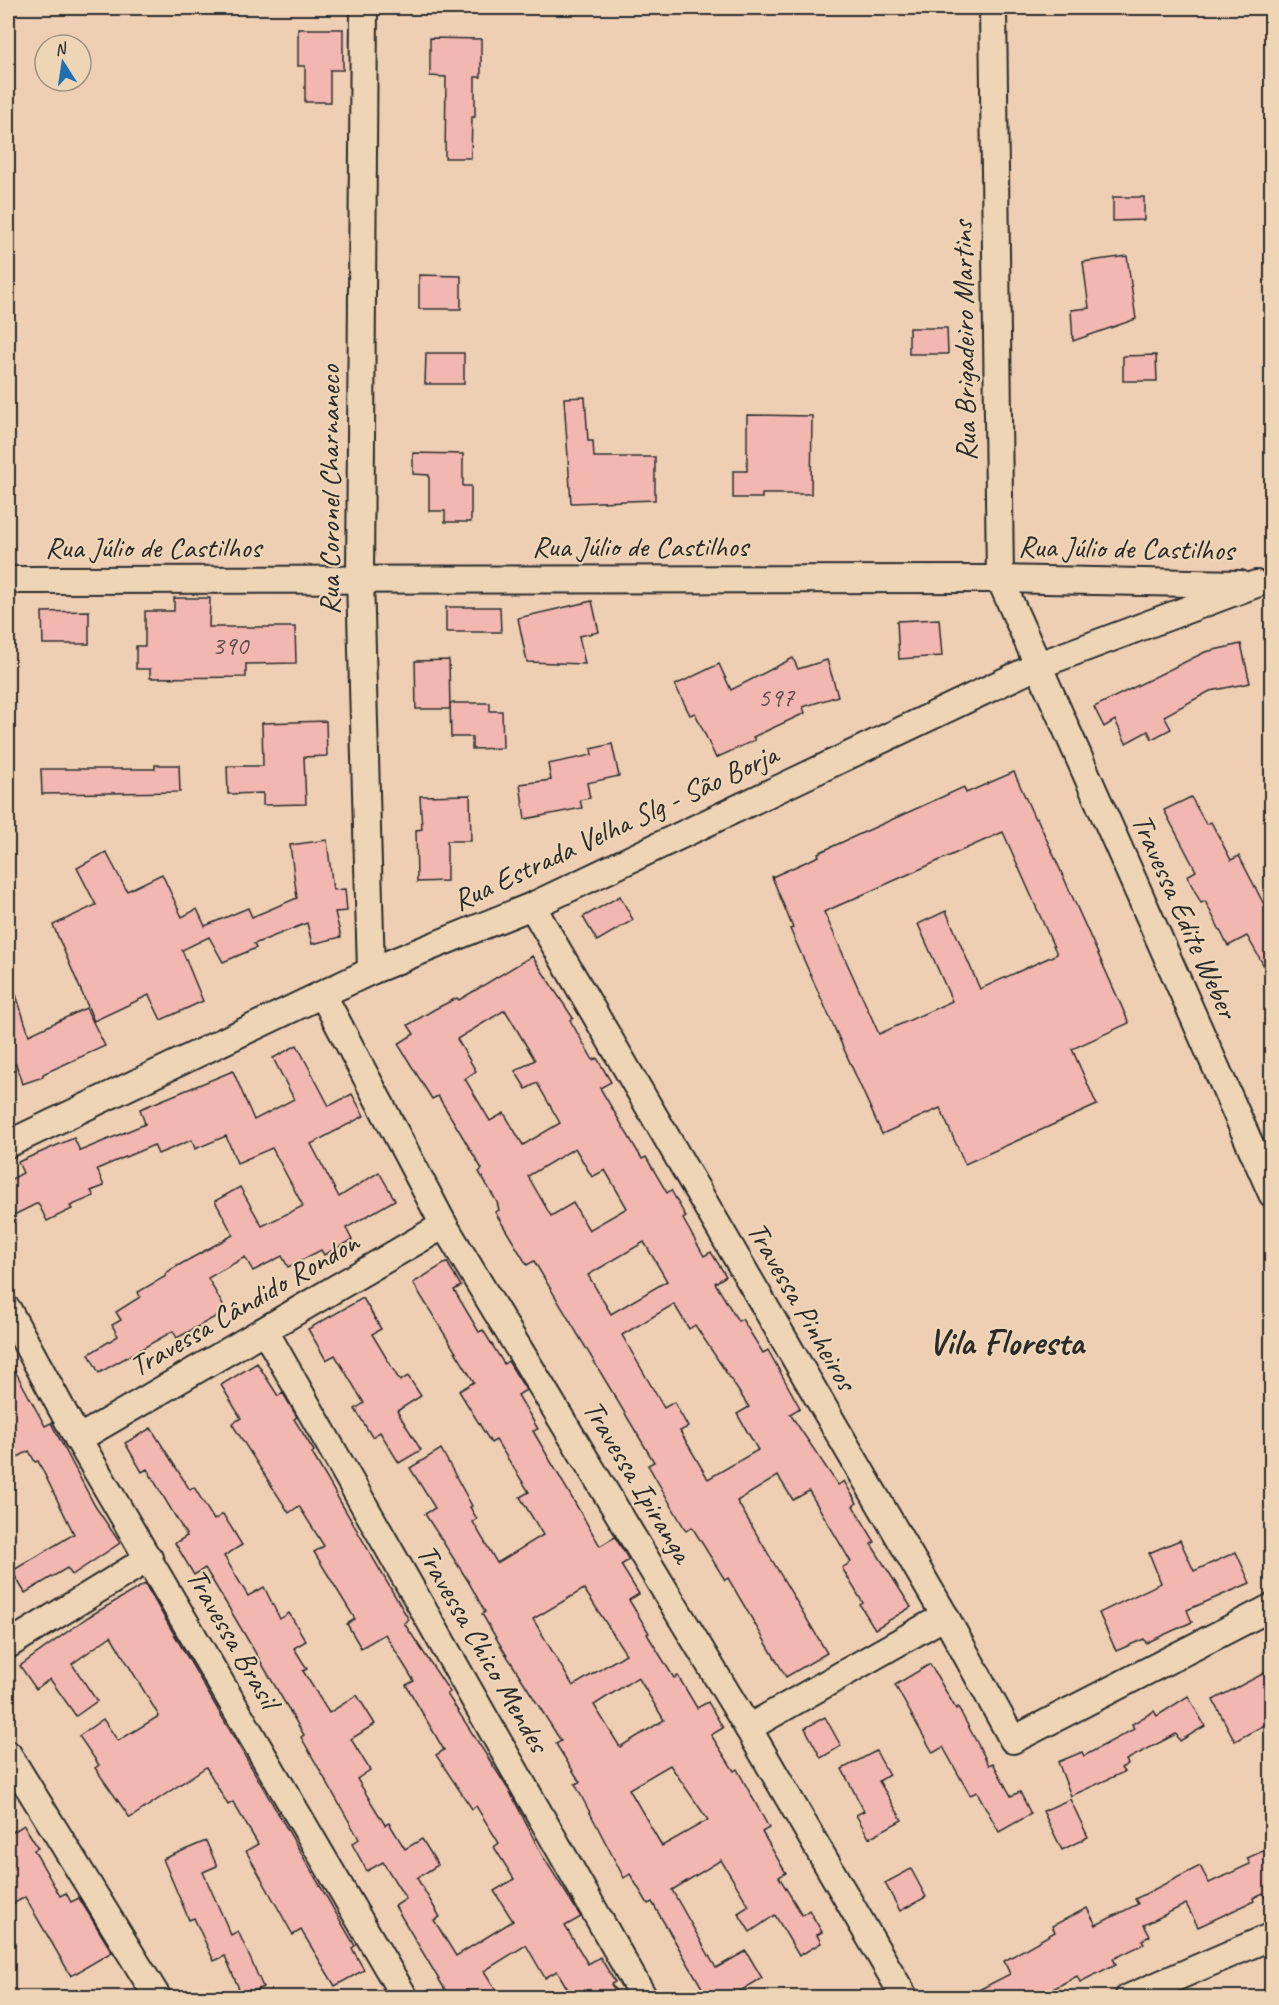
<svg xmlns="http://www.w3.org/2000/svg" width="1279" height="2005" font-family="Caveat,sans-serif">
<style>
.building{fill:#f2b7b0;stroke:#2b2b2b;stroke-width:1.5;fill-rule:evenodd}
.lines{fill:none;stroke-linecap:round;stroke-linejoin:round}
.minor-casing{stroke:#2b2b2b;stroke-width:30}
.minor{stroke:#eed5b5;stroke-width:26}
.labels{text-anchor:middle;stroke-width:4.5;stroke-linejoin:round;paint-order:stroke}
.number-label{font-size:27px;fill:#5d4e4c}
.street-label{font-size:30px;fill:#2b2b2b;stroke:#eed5b5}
.district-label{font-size:36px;font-weight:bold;fill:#2b2b2b;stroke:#eed5b5}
</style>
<rect width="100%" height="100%" fill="#efcfb4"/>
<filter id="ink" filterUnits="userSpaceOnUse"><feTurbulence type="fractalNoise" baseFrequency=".0167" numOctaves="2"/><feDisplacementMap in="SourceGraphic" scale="12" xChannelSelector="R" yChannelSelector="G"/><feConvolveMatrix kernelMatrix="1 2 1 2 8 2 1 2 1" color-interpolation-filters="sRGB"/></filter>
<g filter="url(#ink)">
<g class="building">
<polygon points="298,29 343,29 343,70 330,70 330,102 305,102 305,66 298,66"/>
<polygon points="430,38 481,39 481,77 475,77 475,117 472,117 471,158 445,158 446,77 430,76"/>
<polygon points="1113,197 1144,197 1144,220 1113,221"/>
<polygon points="1127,256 1136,319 1073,341 1071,310 1089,308 1083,262"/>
<polygon points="419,275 461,276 461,309 419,309"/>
<polygon points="909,328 947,328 948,354 909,354"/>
<polygon points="426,353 464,353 464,384 425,384"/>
<polygon points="1156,355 1157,381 1123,381 1123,356"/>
<polygon points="585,397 588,441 593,441 594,457 655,457 655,500 571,503 564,398"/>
<polygon points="747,415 812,416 811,494 762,494 762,498 733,498 733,471 747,471"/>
<polygon points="413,453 463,454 463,486 471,486 471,522 445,522 445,511 429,511 429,475 413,474"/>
<polygon points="174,598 210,598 209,627 295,627 296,663 246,664 246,677 150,678 150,669 136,669 136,646 145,646 145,611 174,611"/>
<polygon points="592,601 599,632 579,636 585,664 527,662 518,618"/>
<polygon points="446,607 500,607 501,632 446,632"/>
<polygon points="89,611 89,644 43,644 42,612"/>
<polygon points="939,619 942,656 899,659 897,621"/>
<polygon points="1241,644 1250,683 1210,691 1164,716 1171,729 1152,739 1148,731 1126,743 1115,720 1104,727 1094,707 1205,652"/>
<polygon points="793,658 798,669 827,660 838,696 803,707 805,713 753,737 755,740 716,758 695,713 690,715 675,685 719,664 731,690"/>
<polygon points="449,660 450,709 416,709 415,661"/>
<polygon points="450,703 490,703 490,711 502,711 503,748 472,749 472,737 451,737"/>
<polygon points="326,721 327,756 304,757 306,804 263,805 263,793 228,794 227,766 263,766 262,723"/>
<polygon points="612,744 619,776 587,783 590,798 580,800 582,808 525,819 520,784 551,780 548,764 592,755 591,749"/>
<polygon points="155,765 179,765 180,792 42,794 41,769 155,769"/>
<path d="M1014,772L1035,819L1037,818L1129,1023L1072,1049L1097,1105L965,1164L940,1108L882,1134L790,929L793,928L772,877L819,856L818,853L964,787L966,793ZM1003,832L1057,954L980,989L946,911L918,924L952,1001L879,1034L824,912Z"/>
<polygon points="470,795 471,841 447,841 447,881 417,882 416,830 422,829 420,796"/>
<polygon points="1191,797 1206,824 1211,822 1231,860 1239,856 1272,920 1272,980 1247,936 1228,946 1205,901 1201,903 1187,876 1196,871 1164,810"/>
<polygon points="327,840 333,890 345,889 347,911 335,912 341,937 312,944 307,923 254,944 256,948 223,962 209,937 182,950 203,1001 161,1020 149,995 94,1021 53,925 96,905 77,868 106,852 127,891 162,874 182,917 197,909 205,926 248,908 252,917 297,898 290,845"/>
<polygon points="620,896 633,920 597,941 583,917"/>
<path d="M532,956L573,1018L570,1020L593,1060L597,1058L611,1082L600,1088L642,1159L646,1157L667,1193L671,1190L686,1217L683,1219L704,1256L711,1252L726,1276L715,1283L738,1321L742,1319L763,1353L768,1350L800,1408L790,1414L838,1485L844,1481L857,1503L853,1506L875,1542L871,1544L911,1607L875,1629L860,1605L863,1603L842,1568L851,1562L809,1491L793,1500L778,1476L737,1501L827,1653L786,1677L728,1578L725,1580L692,1527L686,1531L648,1465L654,1462L534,1261L527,1265L495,1212L499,1210L497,1202L479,1172L482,1169L452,1119L438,1096L432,1099L398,1044L414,1034L408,1025L435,1009L457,998L459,1000ZM505,1010L535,1060L515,1071L526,1089L537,1083L560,1123L523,1145L504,1113L490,1121L465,1079L476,1071L457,1039ZM575,1148L592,1177L605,1170L627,1208L589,1230L573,1203L551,1216L528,1176ZM644,1242L667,1281L611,1314L588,1275ZM674,1304L689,1329L695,1325L749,1407L737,1414L758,1450L708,1479L680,1431L688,1427L674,1402L664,1408L622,1335Z"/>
<polygon points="8,982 12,982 29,1035 86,1008 105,1046 43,1074 43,1077 22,1084 16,1064 8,1067"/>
<polygon points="297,1045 329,1106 352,1094 364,1116 311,1144 339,1197 379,1172 395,1200 346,1228 352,1240 324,1255 321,1250 288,1267 282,1256 253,1271 245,1257 208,1278 226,1311 177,1338 173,1331 99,1373 89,1354 118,1336 112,1325 121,1320 116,1312 140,1297 138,1292 166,1276 165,1274 172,1269 233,1235 215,1201 240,1187 262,1226 303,1206 272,1148 237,1163 226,1136 195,1149 192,1140 158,1154 154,1145 97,1169 104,1186 91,1191 94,1196 70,1206 72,1209 47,1221 38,1203 8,1218 8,1181 23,1173 18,1162 74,1138 80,1151 145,1124 140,1109 233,1071 254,1120 294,1099 273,1058"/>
<path d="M447,1262L461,1286L454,1290L479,1332L483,1330L504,1364L508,1361L526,1390L518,1395L538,1429L533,1431L600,1546L615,1537L629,1560L621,1565L639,1594L629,1600L649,1633L647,1634L674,1678L678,1676L697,1708L708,1702L723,1728L711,1735L734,1771L737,1769L769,1828L762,1832L786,1873L779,1877L802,1915L809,1910L822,1932L817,1935L821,1943L799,1956L775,1915L750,1932L738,1913L749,1906L721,1860L672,1890L716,1968L746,1951L762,1978L729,1998H708L652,1902L648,1904L630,1874L624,1878L575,1784L580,1782L556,1744L561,1741L502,1648L482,1614L485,1612L468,1581L425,1514L435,1508L410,1468L441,1449L472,1506L470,1507L477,1519L473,1522L497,1563L543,1535L520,1497L529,1492L496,1440L491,1443L459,1391L474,1382L413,1283ZM584,1589L626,1654L573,1686L533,1619ZM638,1677L664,1720L620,1747L594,1705ZM670,1765L708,1820L662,1846L629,1789Z"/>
<polygon points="363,1298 381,1329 372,1334 400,1381 408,1376 421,1396 397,1411 421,1450 399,1463 380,1432 372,1437 355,1409 364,1403 335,1355 326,1360 308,1329"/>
<polygon points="8,1358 45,1426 51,1423 95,1506 120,1543 72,1575 67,1568 25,1593 12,1571 74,1534 38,1461 35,1462 29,1451 18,1457 8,1439"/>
<polygon points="257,1363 278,1396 283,1393 297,1417 294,1419 314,1451 312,1453 409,1620 404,1623 450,1692 447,1694 510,1792 542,1855 581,1917 565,1926 588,1964 600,1957 615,1982 611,1984 620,1998 573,1998 557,1971 545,1978 526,1945 484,1971 501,1998 450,1998 395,1906 406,1899 383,1862 367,1871 352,1844 359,1839 301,1737 304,1735 229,1608 205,1568 194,1575 175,1543 187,1536 147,1469 142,1472 125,1443 151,1428 190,1490 194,1487 214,1520 223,1514 242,1545 224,1556 248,1596 264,1587 280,1619 289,1613 306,1641 294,1648 307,1669 303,1671 329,1713 357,1695 375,1724 351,1739 370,1770 357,1779 385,1825 389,1823 405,1849 422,1839 438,1865 417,1878 440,1917 434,1920 456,1956 513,1921 494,1891 514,1879 494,1847 499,1843 476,1806 472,1809 436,1755 444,1750 406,1685 414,1681 385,1634 361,1648 347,1624 355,1619 314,1552 324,1546 299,1506 289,1513 232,1424 241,1418 221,1385"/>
<polygon points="1180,1540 1194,1571 1236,1552 1250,1583 1187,1610 1192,1622 1146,1643 1144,1639 1116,1651 1099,1613 1161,1583 1149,1553"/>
<polygon points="145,1584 355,1946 352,1948 364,1970 335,1986 301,1930 293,1935 246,1851 258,1844 233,1802 228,1805 206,1767 130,1818 95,1768 99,1765 79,1736 103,1719 118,1741 159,1716 111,1636 72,1664 97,1701 76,1716 50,1679 36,1689 20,1666 88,1617"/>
<polygon points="930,1664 956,1709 958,1707 989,1765 993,1763 1011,1796 1020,1792 1031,1814 999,1832 977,1792 970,1795 943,1747 933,1753 895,1685"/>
<polygon points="1272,1669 1272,1721 1235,1741 1213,1700"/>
<polygon points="1188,1696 1205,1726 1180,1741 1176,1734 1126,1760 1128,1764 1121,1768 1124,1772 1071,1796 1058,1762 1082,1752 1084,1756 1134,1729 1132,1724 1154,1711 1157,1716"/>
<polygon points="825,1717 841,1746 821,1758 805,1728"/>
<polygon points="876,1751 889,1775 879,1781 902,1820 869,1838 856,1815 864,1811 842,1769"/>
<polygon points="1070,1799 1088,1837 1062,1850 1043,1811"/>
<polygon points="24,1825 38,1848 34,1850 60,1896 66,1893 71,1902 79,1898 112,1952 71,1976 25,1897 8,1907 8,1835"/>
<polygon points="206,1841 217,1866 203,1872 231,1935 238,1931 263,1987 242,1996 225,1956 214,1961 194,1918 189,1920 163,1859"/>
<polygon points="1272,1847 1272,1912 1263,1893 1253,1898 1254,1901 1198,1927 1186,1904 1144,1925 1150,1936 1142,1940 1144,1944 1113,1959 1116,1964 1080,1982 1077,1976 1036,1998 963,1998 1010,1974 1004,1961 1055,1932 1052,1926 1087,1908 1096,1925 1138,1904 1135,1899 1200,1866 1209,1883 1250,1864 1247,1858"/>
<polygon points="911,1869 926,1897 900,1911 885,1883"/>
</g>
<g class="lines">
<defs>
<g id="minor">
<polyline points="364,8 360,579 371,971"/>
<polyline points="993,8 1000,579 1272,1194"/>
<polyline points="8,580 1000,579 1240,584"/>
<polyline points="532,906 945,1616 1013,1740 1272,1607"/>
<polyline points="323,995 444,1225 748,1728 905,1998"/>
<polyline points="8,1144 371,971 532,906 1039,665 1256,584"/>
<polyline points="8,1310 78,1439 405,1998"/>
<polyline points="265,1331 644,1998"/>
<polyline points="78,1439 444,1225"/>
<polyline points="8,1645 149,1558"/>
<polyline points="748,1728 945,1616"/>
<polyline points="8,1754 158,1998"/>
<polyline points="1128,1998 1272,1936"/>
</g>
</defs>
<use href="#minor" class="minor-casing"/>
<use href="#minor" class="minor"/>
</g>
</g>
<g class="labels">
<g class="number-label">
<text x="230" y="654">390</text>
<text x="776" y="706">597</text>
</g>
<g class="street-label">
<text transform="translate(964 341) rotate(-91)" y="10">Rua Brigadeiro Martins</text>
<text transform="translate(329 490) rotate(-90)" y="10">Rua Coronel Charnaneco</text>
<text x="640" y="556">Rua Júlio de Castilhos</text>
<text x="153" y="557">Rua Júlio de Castilhos</text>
<text transform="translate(1126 548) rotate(1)" y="10">Rua Júlio de Castilhos</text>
<text transform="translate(615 827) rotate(-25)" y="10">Rua Estrada Velha Slg - São Borja</text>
<text transform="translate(1185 916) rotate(66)" y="10">Travessa Edite Weber</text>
<text transform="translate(244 1304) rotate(-30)" y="10">Travessa Cândido Rondon</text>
<text transform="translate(802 1306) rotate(60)" y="10">Travessa Pinheiros</text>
<text transform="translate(638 1481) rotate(59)" y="10">Travessa Ipiranga</text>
<text transform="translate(233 1638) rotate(60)" y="10">Travessa Brasil</text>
<text transform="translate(483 1648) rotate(60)" y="10">Travessa Chico Mendes</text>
</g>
<g class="district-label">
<text x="1006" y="1354">Vila Floresta</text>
</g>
</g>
<rect width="1279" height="2005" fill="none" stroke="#eed5b5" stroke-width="30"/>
<rect x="15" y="15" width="1249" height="1975" fill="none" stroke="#2b2b2b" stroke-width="2" filter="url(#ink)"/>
<g transform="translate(63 63) rotate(348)"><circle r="28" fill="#eed5b5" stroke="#a0917e" stroke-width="1.5"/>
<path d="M0-4.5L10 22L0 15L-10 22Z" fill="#1f6fb2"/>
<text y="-9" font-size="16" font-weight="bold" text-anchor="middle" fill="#2b2b2b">N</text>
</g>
</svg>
